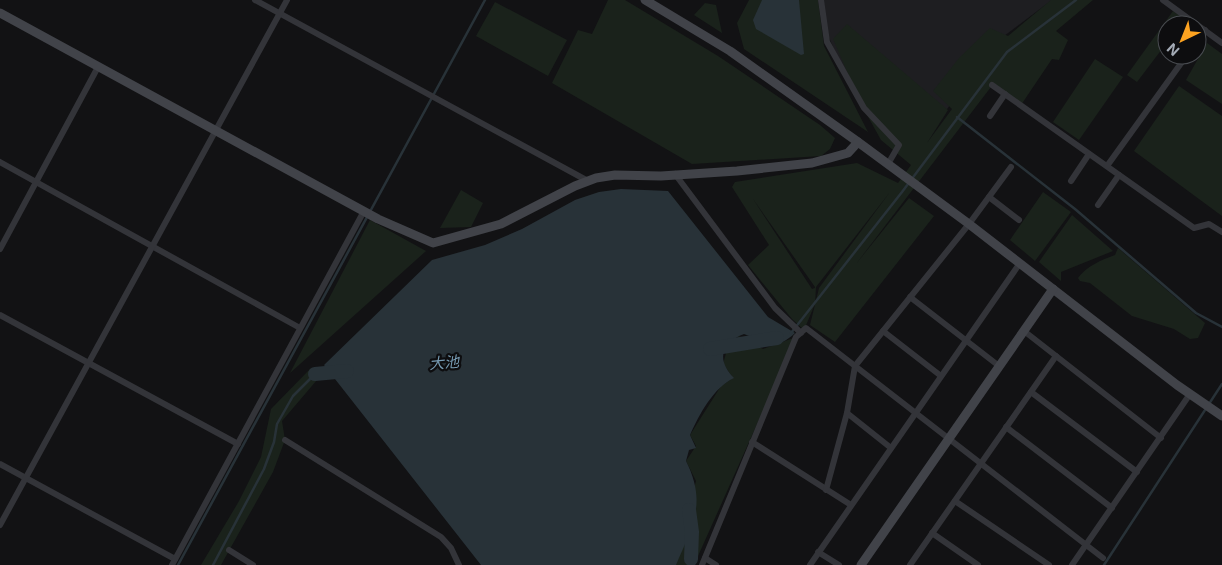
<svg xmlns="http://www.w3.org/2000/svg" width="1222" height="565" font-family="Inter,'Noto Sans JP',sans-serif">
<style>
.built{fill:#1e1e21}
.green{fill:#1a221b;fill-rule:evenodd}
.water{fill:#283238}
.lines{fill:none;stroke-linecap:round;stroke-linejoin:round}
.stream{stroke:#283238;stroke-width:2.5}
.river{stroke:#283238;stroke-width:14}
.street{stroke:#333439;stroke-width:6}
.secondary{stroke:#414349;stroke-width:9}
.labels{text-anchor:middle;stroke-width:4.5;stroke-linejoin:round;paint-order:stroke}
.water-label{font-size:15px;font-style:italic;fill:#779bb3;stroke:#0d0d0f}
</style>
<rect width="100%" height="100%" fill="#121214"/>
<polygon class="built" points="822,0 1052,0 996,42 915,153 873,113 836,54 825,28"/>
<g class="green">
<polygon points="608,0 625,0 718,56 820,125 835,138 830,149 821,156 692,164 552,83 578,30 592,34"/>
<polygon points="749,0 818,0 824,46 868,132 744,49 737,23"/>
<path d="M1051,0H1093L1056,31L1068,40L1059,60L1052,59L1021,105L994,83L856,264L909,198L934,216L835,342L810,325L819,288L890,192L816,287L815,304L804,330L792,319L748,265L769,245L732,187L735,182L857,163L898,183L911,165L881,140L861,104L833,39L847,24L948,110L927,143L952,109L933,91L959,58L990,28L1008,36ZM753,199L815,287V288L812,289Z"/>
<polygon points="495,2 567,40 548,76 476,36"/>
<polygon points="705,3 716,5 722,33 694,15"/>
<polygon points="1173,11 1193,25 1167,25 1167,52 1162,49 1137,82 1127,75"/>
<polygon points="1207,43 1222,54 1222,104 1186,80"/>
<polygon points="1095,59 1123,77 1079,140 1053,122"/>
<polygon points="1179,86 1222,116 1222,216 1134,151"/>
<polygon points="461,190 483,203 471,227 440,228"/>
<polygon points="1043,192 1071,212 1035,261 1010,240"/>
<polygon points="1072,215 1113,251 1061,272 1061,281 1039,262"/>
<polygon points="370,220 426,251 290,373"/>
<path d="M1118,248L1205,323L1198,338L1190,339L1174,329L1132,316L1090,283L1080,281L1078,278C1087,266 1101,260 1115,255Z"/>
<polygon points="739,336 763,349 796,337 694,565 674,565 696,481 686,461 696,446 690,435 721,386 733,378 723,364 728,346"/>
<polygon points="311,368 317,380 282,421 285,440 273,472 221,565 201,565 239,501 261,457 271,409"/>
</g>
<g class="water">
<polygon points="762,0 799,0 804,54 801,55 756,29 753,20"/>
<path d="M621,189L668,191L768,317L795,333C773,353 768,342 744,334C721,343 716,360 734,378C713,388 699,415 690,435L696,448L689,450L686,461C707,503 693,525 676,565H481L324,365L432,260L485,245L522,229L575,200L599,192Z"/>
</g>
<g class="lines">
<g class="stream">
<polyline points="957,117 1075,209 1196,313 1222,327"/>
<polyline points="791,333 902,192 1007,52 1076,0"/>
<polyline points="178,565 485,0"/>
<polyline points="213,565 264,469 274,442 277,424 293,396 315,374"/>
<polyline points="690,565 691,559"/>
<polyline points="1104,565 1222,384"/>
</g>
<g class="river">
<polyline points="710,349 777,338"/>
<polyline points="315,374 347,371"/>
<polyline points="689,510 692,532 691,559"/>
</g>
<g class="street">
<polyline points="255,0 588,181"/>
<polyline points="821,0 827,42 864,108 899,145 888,164"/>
<polyline points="1163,0 1222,43"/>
<polyline points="1197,41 1205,30"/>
<polyline points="992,85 1194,228 1209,224 1222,232"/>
<polyline points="990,116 1005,94"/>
<polyline points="0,162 300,328"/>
<polyline points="1107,166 1187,55"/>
<polyline points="675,174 775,308 801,333"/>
<polyline points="1071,181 1089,154"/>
<polyline points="989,197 1019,220"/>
<polyline points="1098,205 1119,175"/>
<polyline points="0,249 98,67"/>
<polyline points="910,297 999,366"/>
<polyline points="0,315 238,444"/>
<polyline points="883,331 941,376"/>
<polyline points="1024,331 1161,438"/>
<polyline points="1031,392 1137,472"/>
<polyline points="847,413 891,448"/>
<polyline points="1006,427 1112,508"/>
<polyline points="285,440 441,537 451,548 459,565"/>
<polyline points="752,442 851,505"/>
<polyline points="0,464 175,559"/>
<polyline points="826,490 847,413 855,366 969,224 1011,167"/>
<polyline points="955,501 1049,565"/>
<polyline points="0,525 287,0"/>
<polyline points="932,533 978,565"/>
<polyline points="229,550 253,565"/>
<polyline points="818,552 839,565"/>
<polyline points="705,558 716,565"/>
<polyline points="172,565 364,211"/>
<polyline points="702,565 796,337 806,328 1103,558"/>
<polyline points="810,565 1020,263"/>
<polyline points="910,565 1056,356"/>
<polyline points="1072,565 1190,394"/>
</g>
<g class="secondary">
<polyline points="645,0 730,51 858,142 969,224 1177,385 1222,416"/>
<polyline points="0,13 378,219 433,243 501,224 575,186 596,178 615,175 661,176 737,171 812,163 848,153 858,142"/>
<polyline points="861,565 1053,289"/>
</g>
</g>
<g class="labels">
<g class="water-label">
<text transform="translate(444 363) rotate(-5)" y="5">大池</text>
</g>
</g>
<g transform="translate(1182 40) rotate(223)"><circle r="24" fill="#0d0d0f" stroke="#494c51"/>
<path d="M0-4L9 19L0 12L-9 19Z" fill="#fda321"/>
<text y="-8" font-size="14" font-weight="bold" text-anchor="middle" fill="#a3aab5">N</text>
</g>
</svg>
